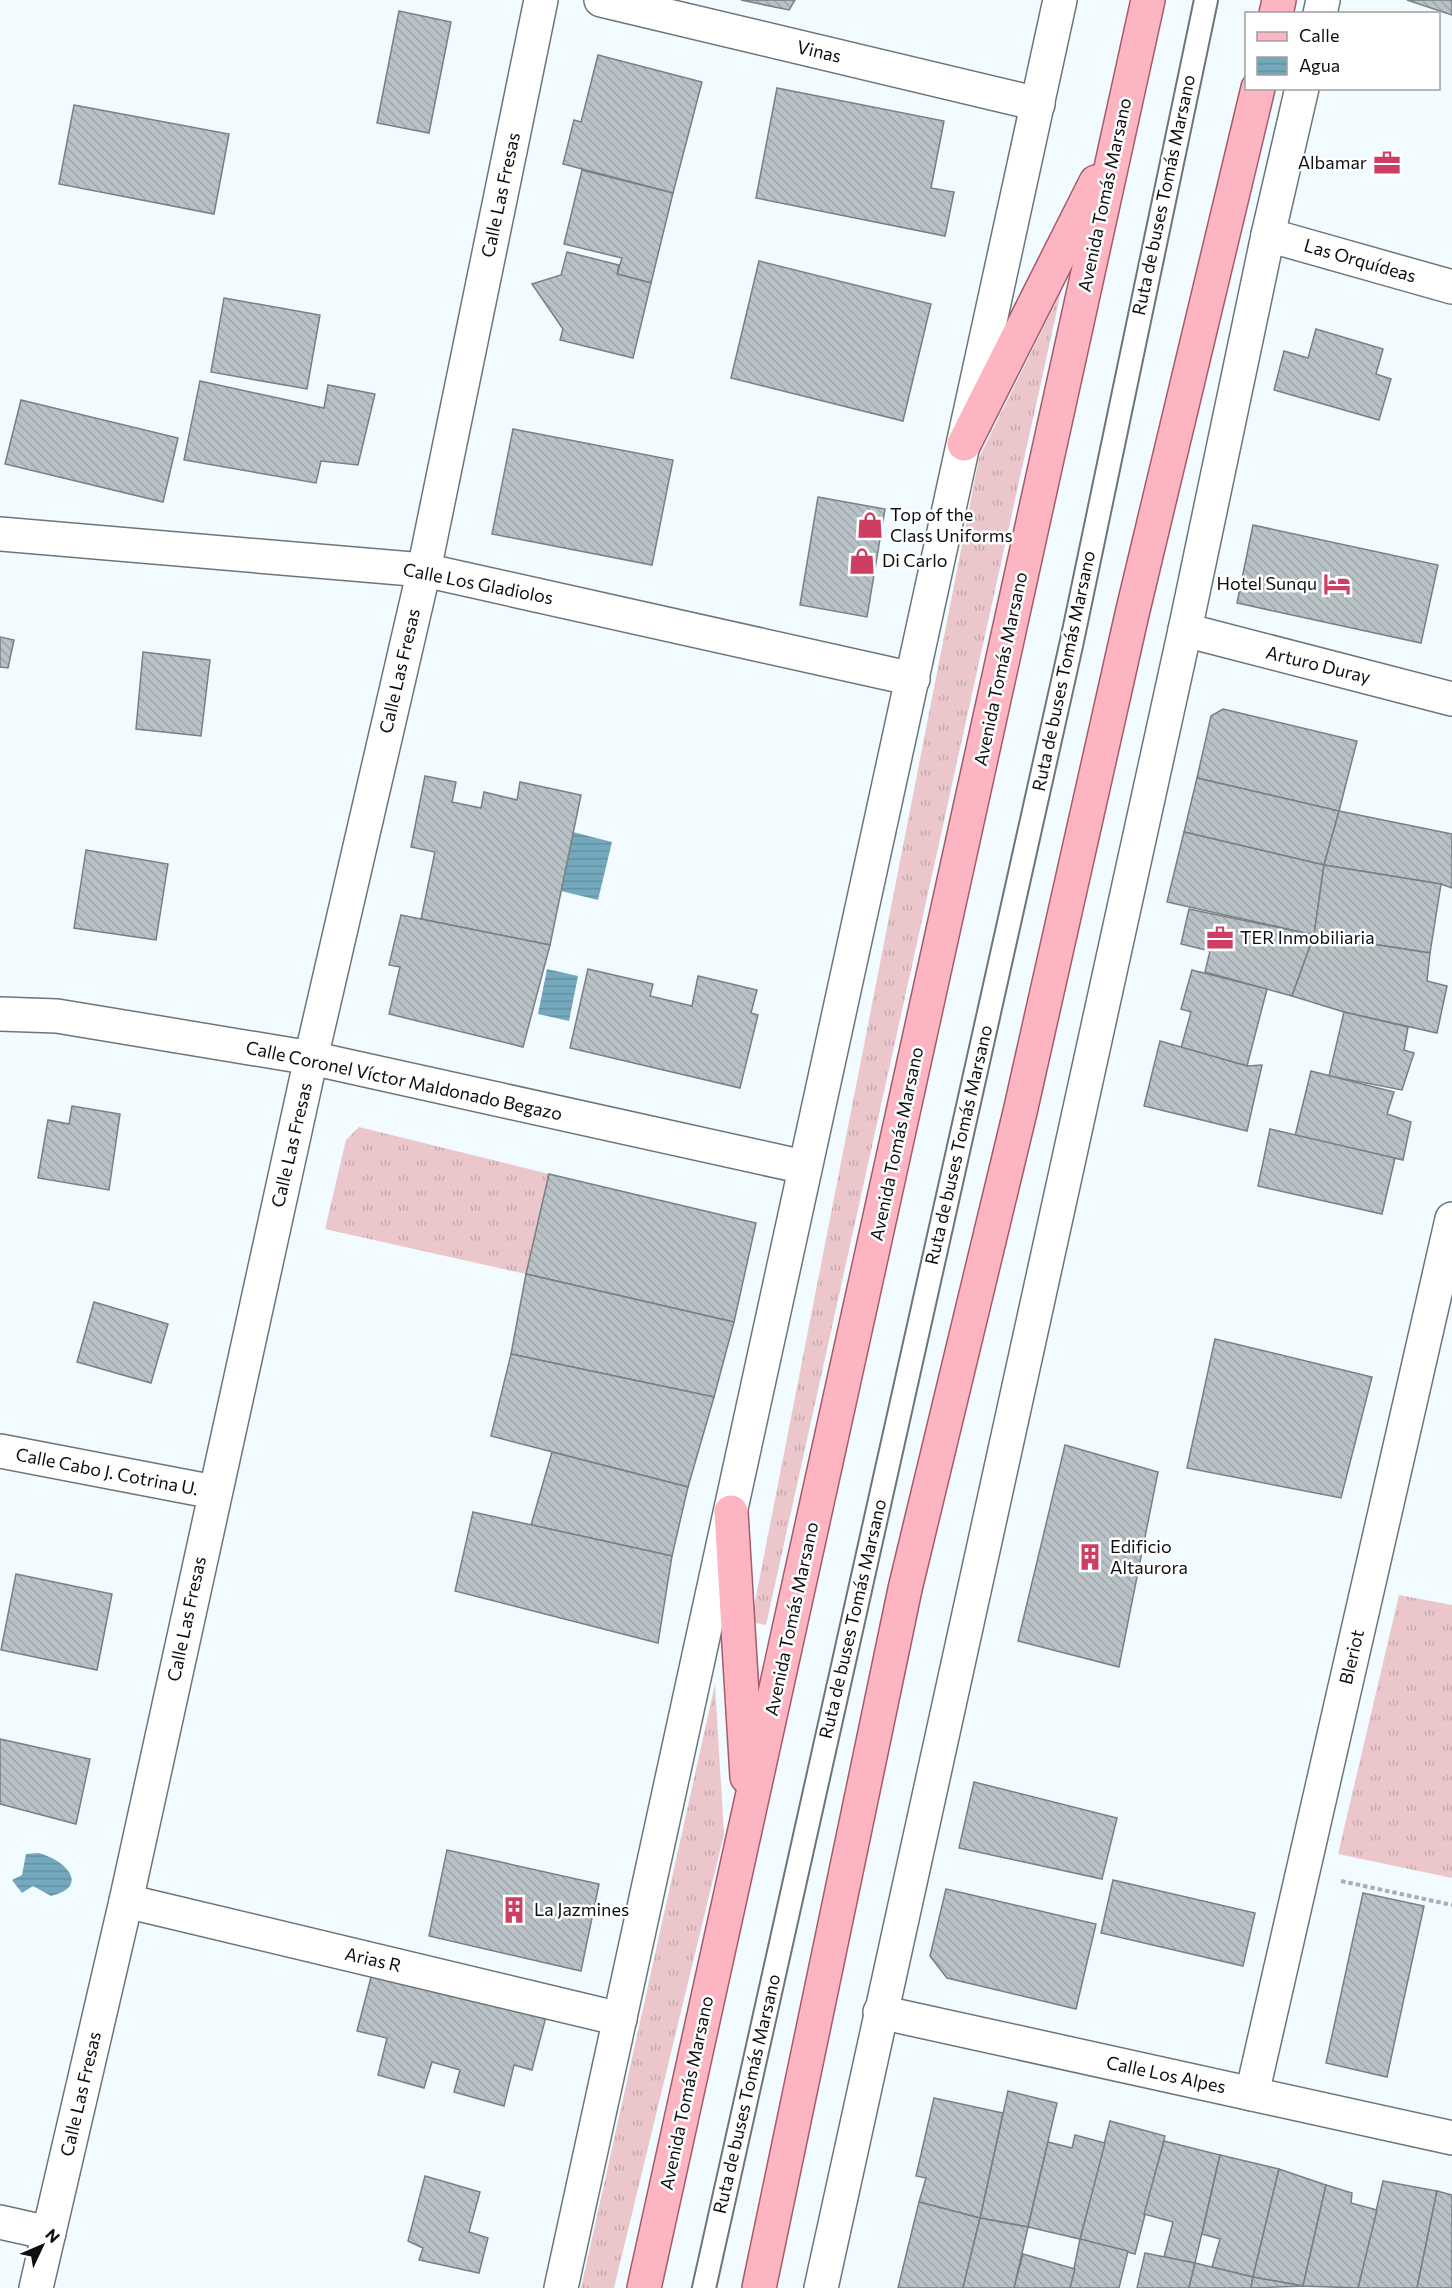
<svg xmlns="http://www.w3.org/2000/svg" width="1452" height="2288" font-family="Commissioner,sans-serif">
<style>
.grass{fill:url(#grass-tufts)}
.water{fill:url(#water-rules)}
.building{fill:url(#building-back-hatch);stroke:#778083;stroke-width:1.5}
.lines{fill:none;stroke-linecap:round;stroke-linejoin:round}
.service-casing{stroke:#6c7578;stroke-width:26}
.pedestrian-casing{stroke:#6c7578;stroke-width:36}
.minor-casing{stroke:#6c7578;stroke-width:36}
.tertiary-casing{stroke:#6c7578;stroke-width:36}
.primary-casing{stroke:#a75a69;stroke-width:36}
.path{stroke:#a8afb2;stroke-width:4;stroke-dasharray:4.5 3;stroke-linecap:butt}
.service{stroke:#fff;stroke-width:22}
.pedestrian{stroke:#fff;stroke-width:33}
.minor{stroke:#fff;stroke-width:33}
.tertiary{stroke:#fff;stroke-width:33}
.primary{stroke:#fdb5c2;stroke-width:33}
.labels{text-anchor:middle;stroke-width:5;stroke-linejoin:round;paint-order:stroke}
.street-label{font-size:18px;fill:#0c0f10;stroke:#fff}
.poi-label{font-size:18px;fill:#0c0f10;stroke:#fff;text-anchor:start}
</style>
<defs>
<pattern id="grass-tufts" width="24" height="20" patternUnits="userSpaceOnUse" patternTransform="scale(1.5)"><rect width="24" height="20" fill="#ebc7cc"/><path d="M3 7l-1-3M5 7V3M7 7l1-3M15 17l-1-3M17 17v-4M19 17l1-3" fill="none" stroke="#c8aaae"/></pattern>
<pattern id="water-rules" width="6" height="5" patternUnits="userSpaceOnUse" patternTransform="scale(1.5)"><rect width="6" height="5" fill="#74a9bd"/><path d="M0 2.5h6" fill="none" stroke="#6390a1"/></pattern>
<pattern id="building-back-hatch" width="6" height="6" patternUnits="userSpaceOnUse" patternTransform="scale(1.5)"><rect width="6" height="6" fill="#b9c2c6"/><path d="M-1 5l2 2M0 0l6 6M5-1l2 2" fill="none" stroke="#9ea6a9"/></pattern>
</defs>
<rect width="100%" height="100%" fill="#f2fbff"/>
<g class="grass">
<polygon points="1061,292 766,1625 751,1622 979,458"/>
<polygon points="359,1127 549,1174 526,1274 325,1229 346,1140"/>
<polygon points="1399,1595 1452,1605 1452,1878 1338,1854"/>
<polygon points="715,1684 724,1834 614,2288 581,2288"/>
</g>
<g class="water">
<polygon points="573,832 612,842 598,900 561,891"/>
<polygon points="547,969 578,976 569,1021 538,1014"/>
<path d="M38,1853C64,1859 92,1886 51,1896L33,1886L22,1893L12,1880L22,1875L26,1854Z"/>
</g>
<g class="building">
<polygon points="741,0 795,0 789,10"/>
<polygon points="1407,0 1452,0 1452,15"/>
<polygon points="399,11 451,22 429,133 377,123"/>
<polygon points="598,55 702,82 673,193 563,164 574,120 581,122"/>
<polygon points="777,88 944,121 931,188 954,192 945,236 756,198"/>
<polygon points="74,105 229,134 214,214 59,184"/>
<polygon points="582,170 673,193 651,283 617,274 622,258 564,244"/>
<polygon points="567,252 619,265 617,274 651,283 633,358 560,340 563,329 532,284 561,275"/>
<polygon points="759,261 931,304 903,421 731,378"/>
<polygon points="224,298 320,315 307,389 211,372"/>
<polygon points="1316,329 1383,349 1376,374 1391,379 1379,420 1274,390 1284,351 1308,358"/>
<polygon points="200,381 324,408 328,385 375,394 358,465 321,461 316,483 184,460"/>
<polygon points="21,400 178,438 163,502 5,464"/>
<polygon points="513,429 673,460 652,565 492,534"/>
<polygon points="818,497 885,509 867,617 800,605"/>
<polygon points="1253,525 1438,565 1421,643 1237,603"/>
<polygon points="0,637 14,640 8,668 0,667"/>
<polygon points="143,652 210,660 201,736 136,729"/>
<polygon points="1223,709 1357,741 1339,811 1197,778 1211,716"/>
<polygon points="425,776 456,782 452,802 481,808 484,792 517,800 520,782 581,795 550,945 421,919 435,852 411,847"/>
<polygon points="1197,778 1339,811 1324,865 1184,832"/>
<polygon points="1339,811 1452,834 1452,888 1441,884 1324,865"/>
<polygon points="1184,832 1324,865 1314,935 1167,902"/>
<polygon points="86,850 168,864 156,940 74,928"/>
<polygon points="1324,865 1441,884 1430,953 1314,935"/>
<polygon points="1189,909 1314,935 1292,996 1205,972 1210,951 1181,944"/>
<polygon points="401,915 550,945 523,1047 389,1014 400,967 389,965"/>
<polygon points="1314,935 1430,953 1427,981 1447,986 1437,1033 1344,1012 1292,996"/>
<polygon points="588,969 653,984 650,996 692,1006 698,976 757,990 751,1013 758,1015 740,1088 570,1048"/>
<polygon points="1192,970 1267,989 1247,1066 1181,1048 1191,1012 1181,1009"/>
<polygon points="1344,1012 1408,1027 1404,1050 1414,1053 1402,1090 1329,1076"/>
<polygon points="1160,1041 1247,1066 1262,1065 1247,1131 1144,1106"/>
<polygon points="1311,1071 1394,1092 1387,1114 1411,1122 1403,1160 1295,1136"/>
<polygon points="72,1106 120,1114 109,1190 38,1178 48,1120 69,1124"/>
<polygon points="1270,1129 1395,1158 1382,1214 1258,1186"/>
<polygon points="549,1174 756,1223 734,1322 526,1274"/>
<polygon points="526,1274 734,1322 714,1397 511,1354"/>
<polygon points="94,1302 168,1324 151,1383 77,1362"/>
<polygon points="1215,1339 1372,1377 1341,1498 1187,1468"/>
<polygon points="511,1354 714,1397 688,1487 491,1436"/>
<polygon points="1065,1445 1158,1472 1119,1667 1018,1641"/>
<polygon points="552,1452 688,1487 672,1556 531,1525"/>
<polygon points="473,1512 672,1556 658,1643 455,1591"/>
<polygon points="16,1574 112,1594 97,1670 1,1650"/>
<polygon points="0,1739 90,1759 76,1824 0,1804"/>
<polygon points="974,1782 1117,1818 1102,1879 959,1848"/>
<polygon points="447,1850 599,1884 581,1971 429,1936"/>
<polygon points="1113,1880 1255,1913 1243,1966 1101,1933"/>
<polygon points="946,1889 1096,1924 1076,2009 947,1978 930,1956"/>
<polygon points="1363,1893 1424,1906 1387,2077 1326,2063"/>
<polygon points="375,1962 548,2009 532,2070 514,2065 504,2106 454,2092 460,2070 432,2062 424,2088 378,2075 387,2038 357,2031"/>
<polygon points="1008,2091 1057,2103 1028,2227 980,2218"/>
<polygon points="934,2098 1003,2113 980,2218 919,2202 926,2178 916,2176"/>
<polygon points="1110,2121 1165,2136 1135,2254 1080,2239"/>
<polygon points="1075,2135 1105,2143 1080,2239 1028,2227 1048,2142 1072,2148"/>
<polygon points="1164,2141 1220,2155 1195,2263 1164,2257 1173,2222 1144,2214"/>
<polygon points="1220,2155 1279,2169 1253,2277 1212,2267 1220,2239 1202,2234"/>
<polygon points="1279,2169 1326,2185 1303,2286 1253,2277"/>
<polygon points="425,2176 480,2192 469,2232 488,2238 479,2273 419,2260 423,2248 408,2241"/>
<polygon points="1383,2181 1437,2191 1417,2288 1358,2288"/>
<polygon points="1326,2185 1352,2193 1351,2203 1377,2210 1358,2288 1303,2286"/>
<polygon points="1437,2191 1452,2195 1452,2288 1417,2288"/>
<polygon points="919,2202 980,2218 963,2288 898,2288"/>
<polygon points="980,2218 1028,2227 1014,2288 963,2288"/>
<polygon points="1080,2239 1128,2251 1119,2288 1070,2288"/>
<polygon points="1145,2253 1195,2263 1189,2288 1137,2288"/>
<polygon points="1023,2254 1075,2269 1070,2288 1014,2288"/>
<polygon points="1195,2263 1253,2277 1251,2288 1189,2288"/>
<polygon points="1253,2277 1303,2286 1251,2288"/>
</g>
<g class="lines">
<defs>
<polyline id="service" points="704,2288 1072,641 1206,0"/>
<g id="pedestrian">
<polyline points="601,0 1038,104"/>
<polyline points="126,1901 620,2019"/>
</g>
<g id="minor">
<polyline points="1268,235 1452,287"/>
<polyline points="0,534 424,570 913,679"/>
<polyline points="1185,630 1452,699"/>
<polyline points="0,1014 57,1016 311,1058 804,1167"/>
<polyline points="0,1451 214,1492"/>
<polyline points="880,2012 1452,2138"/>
<polyline points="1252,2094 1452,1219"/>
<polyline points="0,2222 49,2233"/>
<polyline points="36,2288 126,1901 311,1058 424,570 541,0"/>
</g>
<g id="tertiary">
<polyline points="1320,14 1323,0"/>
<polyline points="561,2288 1060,0"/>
<polyline points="821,2288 1185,630 1268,235 1302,88"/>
</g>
<g id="primary">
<polyline points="1276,14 1279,0"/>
<polyline points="964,444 1096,182"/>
<polyline points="731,1512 747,1777"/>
<polyline points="644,2288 1148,0"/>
<polyline points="759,2288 905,1589 1020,1112 1132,614 1258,88"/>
</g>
</defs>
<use href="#service" class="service-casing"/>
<use href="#pedestrian" class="pedestrian-casing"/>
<use href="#minor" class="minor-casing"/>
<use href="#tertiary" class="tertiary-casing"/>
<use href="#primary" class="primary-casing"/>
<polyline class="path" points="1341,1881 1452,1905"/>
<use href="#service" class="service"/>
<use href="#pedestrian" class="pedestrian"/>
<use href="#minor" class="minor"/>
<use href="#tertiary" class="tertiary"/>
<use href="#primary" class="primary"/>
</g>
<defs>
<symbol id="office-bare" viewBox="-9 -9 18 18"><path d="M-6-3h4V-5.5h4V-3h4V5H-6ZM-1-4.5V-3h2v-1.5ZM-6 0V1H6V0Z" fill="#cd3e62" stroke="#fff" stroke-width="2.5" paint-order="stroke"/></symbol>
<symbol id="shop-bare" viewBox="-9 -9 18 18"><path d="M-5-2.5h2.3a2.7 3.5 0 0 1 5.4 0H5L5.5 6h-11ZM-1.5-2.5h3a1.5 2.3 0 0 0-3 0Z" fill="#cd3e62" stroke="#fff" stroke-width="2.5" paint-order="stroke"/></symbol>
<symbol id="hotel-bare" viewBox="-9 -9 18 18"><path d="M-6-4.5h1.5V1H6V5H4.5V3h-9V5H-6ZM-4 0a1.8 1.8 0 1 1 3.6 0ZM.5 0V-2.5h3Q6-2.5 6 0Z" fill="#cd3e62" stroke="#fff" stroke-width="2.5" paint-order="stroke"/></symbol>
<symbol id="building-bare" viewBox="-9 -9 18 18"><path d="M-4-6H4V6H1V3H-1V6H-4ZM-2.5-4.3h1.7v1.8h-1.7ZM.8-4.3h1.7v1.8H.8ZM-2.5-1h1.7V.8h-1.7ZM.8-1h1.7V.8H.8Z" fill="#cd3e62" stroke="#fff" stroke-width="2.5" paint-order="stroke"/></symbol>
</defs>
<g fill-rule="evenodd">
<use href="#office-bare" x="1368" y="144" width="38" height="38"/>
<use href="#shop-bare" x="851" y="506" width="38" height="38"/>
<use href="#shop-bare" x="843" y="542" width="38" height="38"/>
<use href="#hotel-bare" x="1318" y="565" width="38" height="38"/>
<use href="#office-bare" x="1201" y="919" width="38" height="38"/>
<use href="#building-bare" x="1071" y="1538" width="38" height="38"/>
<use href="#building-bare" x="495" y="1891" width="38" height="38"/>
</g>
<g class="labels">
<g class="street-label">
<text transform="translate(819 52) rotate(13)" y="6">Vinas</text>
<text transform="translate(501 195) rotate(-78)" y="6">Calle Las Fresas</text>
<text transform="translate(1105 195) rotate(-78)" y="6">Avenida Tomás Marsano</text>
<text transform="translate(1164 195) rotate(-78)" y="6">Ruta de buses Tomás Marsano</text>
<text transform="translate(1360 261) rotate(16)" y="6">Las Orquídeas</text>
<text transform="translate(478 584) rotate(11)" y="6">Calle Los Gladiolos</text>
<text transform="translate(1318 665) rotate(14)" y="6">Arturo Duray</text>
<text transform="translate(1001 669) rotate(-78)" y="6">Avenida Tomás Marsano</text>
<text transform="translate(400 671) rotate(-77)" y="6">Calle Las Fresas</text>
<text transform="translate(1064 671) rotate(-78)" y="6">Ruta de buses Tomás Marsano</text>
<text transform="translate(404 1081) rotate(12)" y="6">Calle Coronel Víctor Maldonado Begazo</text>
<text transform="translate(897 1144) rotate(-78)" y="6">Avenida Tomás Marsano</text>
<text transform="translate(292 1145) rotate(-77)" y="6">Calle Las Fresas</text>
<text transform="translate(959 1145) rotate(-77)" y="6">Ruta de buses Tomás Marsano</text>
<text transform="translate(107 1472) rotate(11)" y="6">Calle Cabo J. Cotrina U.</text>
<text transform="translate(187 1619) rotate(-78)" y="6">Calle Las Fresas</text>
<text transform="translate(792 1619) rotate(-78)" y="6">Avenida Tomás Marsano</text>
<text transform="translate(853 1619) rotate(-77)" y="6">Ruta de buses Tomás Marsano</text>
<text transform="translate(1352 1657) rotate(-77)" y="6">Bleriot</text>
<text transform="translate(373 1960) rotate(13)" y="6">Arias R</text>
<text transform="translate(1166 2075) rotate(12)" y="6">Calle Los Alpes</text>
<text transform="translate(687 2093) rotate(-78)" y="6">Avenida Tomás Marsano</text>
<text transform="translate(81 2094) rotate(-77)" y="6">Calle Las Fresas</text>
<text transform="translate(747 2094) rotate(-77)" y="6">Ruta de buses Tomás Marsano</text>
</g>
<g class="poi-label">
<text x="1367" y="169" text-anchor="end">Albamar</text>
<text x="890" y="521">Top of the<tspan x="890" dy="21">Class Uniforms</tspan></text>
<text x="882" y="567">Di Carlo</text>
<text x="1317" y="590" text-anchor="end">Hotel Sunqu</text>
<text x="1240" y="944">TER Inmobiliaria</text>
<text x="1110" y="1553">Edificio<tspan x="1110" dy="21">Altaurora</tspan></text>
<text x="534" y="1916">La Jazmines</text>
</g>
</g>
<rect x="1245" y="12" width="195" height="78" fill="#ffffff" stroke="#9e9f9f" stroke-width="1.5"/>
<rect x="1257" y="32" width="30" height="9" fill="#fdb5c2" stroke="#9e9f9f" stroke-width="1.5"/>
<text x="1299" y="42" font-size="18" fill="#0c0f10">Calle</text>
<rect x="1257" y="57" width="30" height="18" fill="url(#water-rules)" stroke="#9e9f9f" stroke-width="1.5"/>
<text x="1299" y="72" font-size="18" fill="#0c0f10">Agua</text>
<g transform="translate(42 2246) rotate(46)" stroke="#ffffff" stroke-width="4.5" paint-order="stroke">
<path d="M0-4.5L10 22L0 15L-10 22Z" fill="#0c0f10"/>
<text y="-9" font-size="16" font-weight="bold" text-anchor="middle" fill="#0c0f10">N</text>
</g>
</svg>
